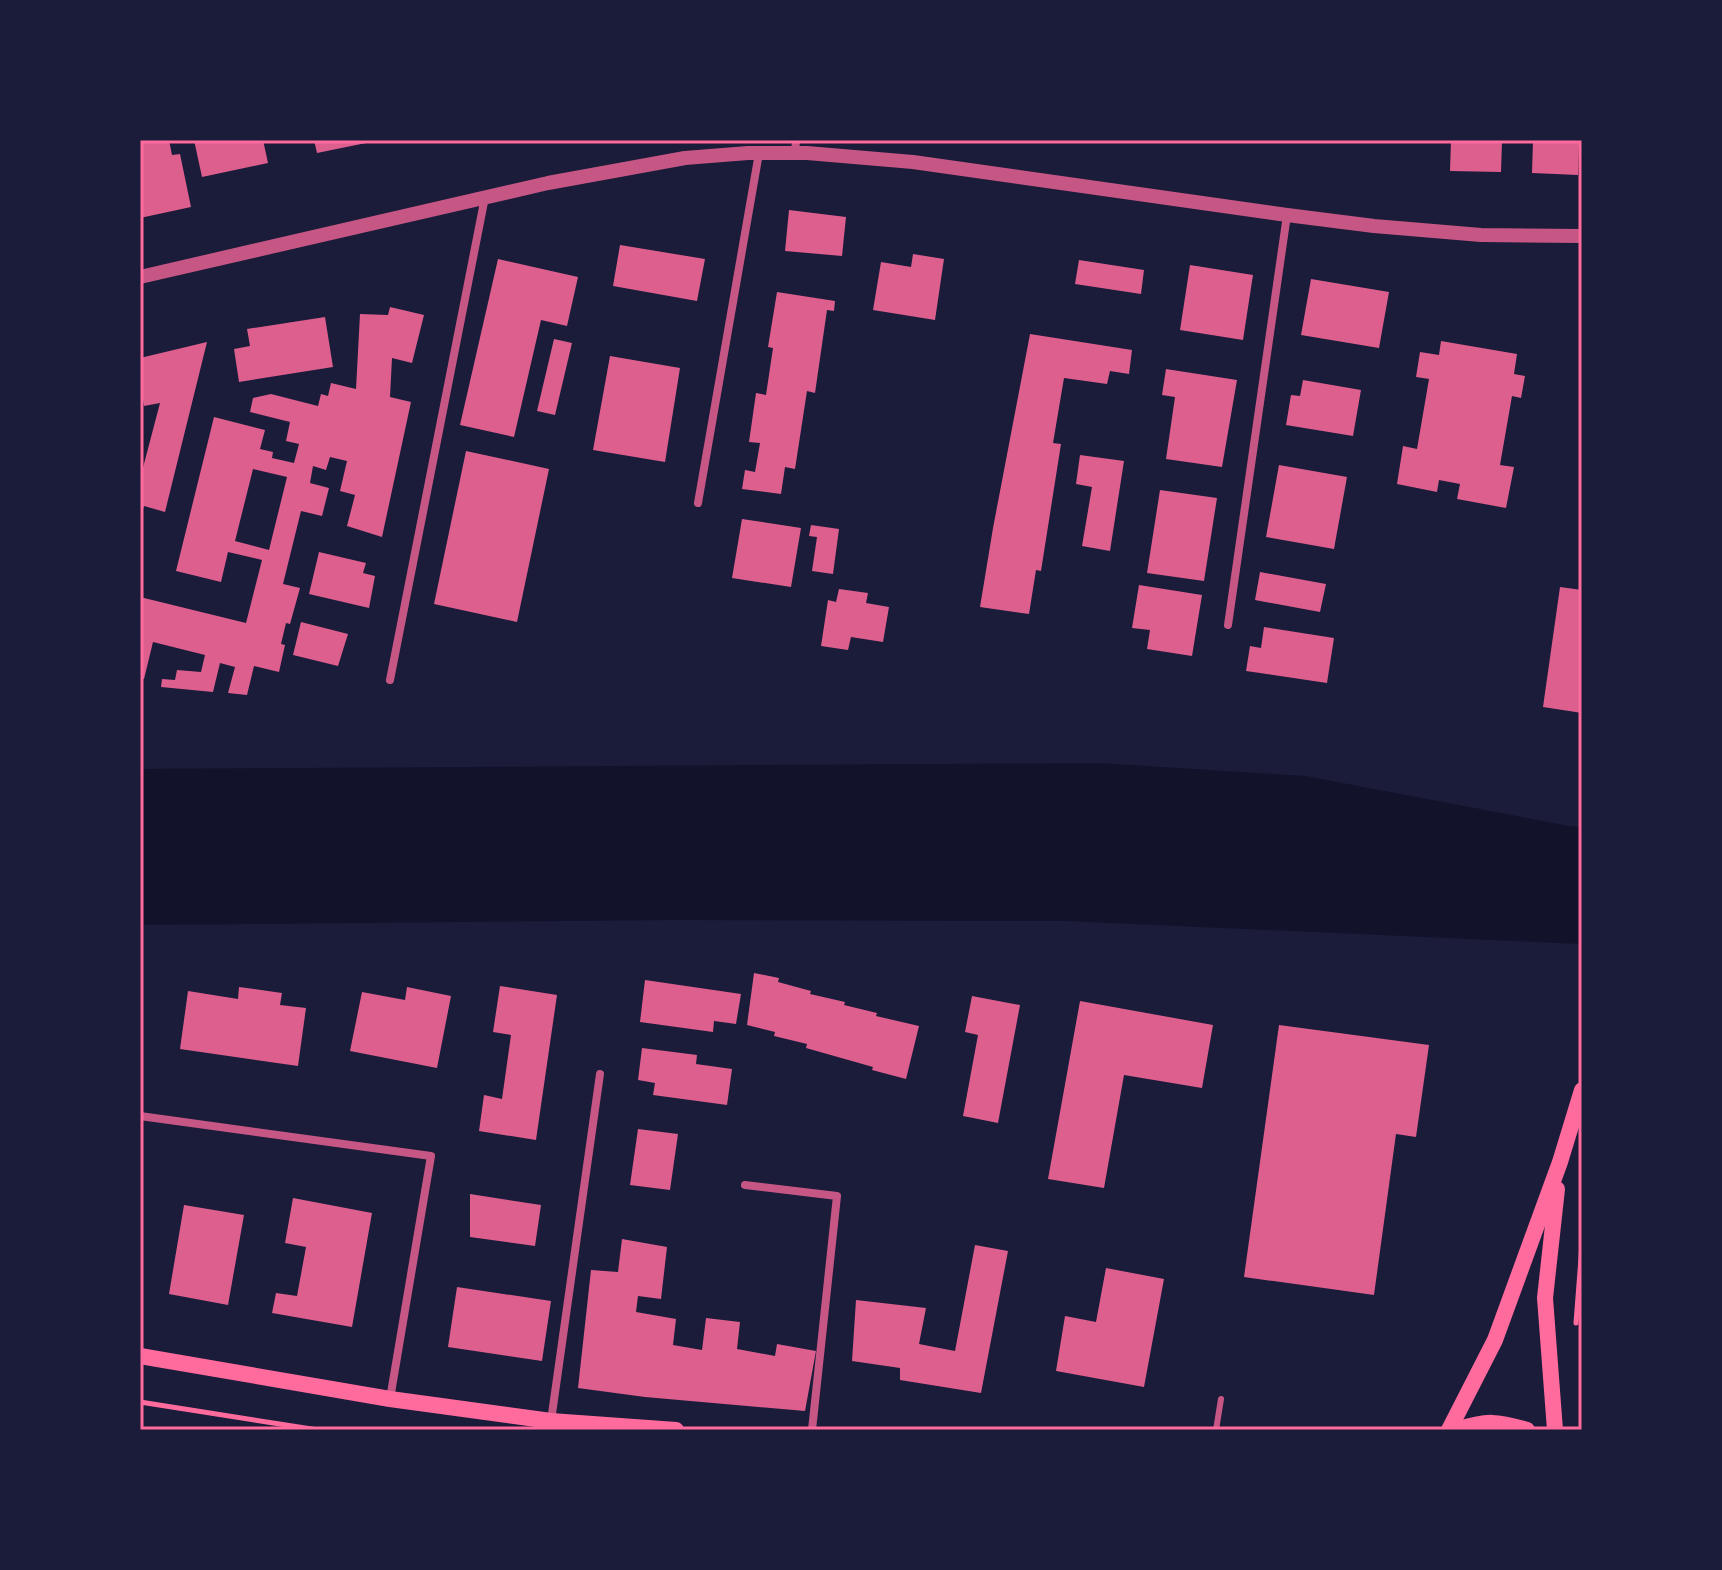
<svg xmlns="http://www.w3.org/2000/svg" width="1722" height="1570" font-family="'Playfair Display',serif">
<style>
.water{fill:#12122b}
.building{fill:#dd5f8e;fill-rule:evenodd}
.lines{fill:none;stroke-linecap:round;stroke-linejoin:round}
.path{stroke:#ff6b9d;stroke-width:5}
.service{stroke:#c65784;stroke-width:6}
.minor{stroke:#c65784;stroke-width:8}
.tertiary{stroke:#c65784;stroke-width:14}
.secondary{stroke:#ff6b9d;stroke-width:16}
.neatline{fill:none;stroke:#ff6b9d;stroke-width:3}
</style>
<rect width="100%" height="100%" fill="#1b1b3a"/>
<polygon class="water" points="1099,763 1305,776 1569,826 1582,827 1582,944 1067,921 674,920 140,925 140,769"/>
<g class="building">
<polygon points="140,140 169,140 172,155 180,154 191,207 140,218"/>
<polygon points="194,140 263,140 268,163 202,177"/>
<polygon points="314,140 365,140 366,143 317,153"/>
<polygon points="1451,140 1502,140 1501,172 1450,171"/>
<polygon points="1533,140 1579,140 1578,175 1532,173"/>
<polygon points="789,210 846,217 842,256 785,251"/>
<polygon points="620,245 705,259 697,301 613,286"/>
<polygon points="913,254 944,259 935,320 873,310 881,262 911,267"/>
<polygon points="498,259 578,277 567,326 541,320 514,437 460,425"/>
<polygon points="1079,260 1144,270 1141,294 1075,284"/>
<polygon points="1190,265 1253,275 1243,340 1180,330"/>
<polygon points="1311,279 1389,292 1379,348 1301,335"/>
<polygon points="777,292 835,301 834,311 827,310 815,393 807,391 795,469 785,467 781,494 742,489 745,470 755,472 760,443 749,442 756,393 766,395 773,348 768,347"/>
<path d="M390,307L424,315L412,363L392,358L390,397L411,402L382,537L347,526L355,495L340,491L347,461L330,457L326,470L313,466L310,483L329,488L322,516L301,511L283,584L300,588L290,624L286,623L281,644L285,645L279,672L254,666L247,695L228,693L235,667L220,663L213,692L161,687L162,679L175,680L177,670L201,672L205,655L153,642L144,679L140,678V597L246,623L262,560L228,552L221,582L176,571L214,417L265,430L260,449L273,452L272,458L294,463L299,444L286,441L290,422L250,412L253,398L271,394L318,406L321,394L328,396L331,383L356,389L360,314L388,315ZM253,469L287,477L269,550L235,541Z"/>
<polygon points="325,317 333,367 239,382 234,349 250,346 247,329"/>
<polygon points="1030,334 1132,350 1129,374 1110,371 1107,384 1064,378 1053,443 1061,444 1041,571 1036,570 1029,614 980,607 993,528"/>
<polygon points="554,339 572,343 555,415 537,411"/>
<polygon points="1441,341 1517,354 1514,374 1525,376 1521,398 1512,396 1500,465 1514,467 1506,508 1457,499 1460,484 1439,480 1437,492 1397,484 1403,446 1417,449 1429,379 1416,377 1420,352 1439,355"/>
<polygon points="207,342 165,512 144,506 140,517 140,479 160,403 144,406 140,384 140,358"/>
<polygon points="610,356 680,368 665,462 593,450"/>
<polygon points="1166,369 1237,380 1222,467 1166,459 1175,397 1162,395"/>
<polygon points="1303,380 1361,390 1353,436 1286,425 1291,395 1300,396"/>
<polygon points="466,451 549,469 517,622 434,604"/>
<polygon points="1080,455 1124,461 1110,551 1082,546 1092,487 1076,484"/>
<polygon points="1279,465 1347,477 1334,549 1266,537"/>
<polygon points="1160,490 1217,498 1204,581 1147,573"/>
<polygon points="742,519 801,528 791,587 732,578"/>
<polygon points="811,525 839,529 833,574 812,571 817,537 809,536"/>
<polygon points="319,552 366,563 363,573 375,576 369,608 309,594"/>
<polygon points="1260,572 1326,584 1320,612 1255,600"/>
<polygon points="1139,585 1202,595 1192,656 1147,649 1150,630 1132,628"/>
<polygon points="1560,587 1582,590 1582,713 1543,707"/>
<polygon points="839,589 868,593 866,603 889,607 883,642 851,637 848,650 821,646 828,600 836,602"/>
<polygon points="301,622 348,634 338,666 293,655"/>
<polygon points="1264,627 1334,638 1327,683 1246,671 1250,646 1261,648"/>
<polygon points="754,973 779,978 778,982 811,991 810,994 845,1002 844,1005 877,1013 876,1016 919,1026 906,1079 872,1070 873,1067 806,1048 807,1044 774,1036 775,1032 747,1025"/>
<polygon points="645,980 741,994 736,1024 714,1021 713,1032 640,1022"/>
<polygon points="500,986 557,995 536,1140 479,1131 484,1095 502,1099 511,1035 493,1032"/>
<polygon points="239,987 282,993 280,1005 306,1008 298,1066 180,1049 188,991 238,999"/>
<polygon points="407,987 451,996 437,1068 350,1051 362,992 405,1000"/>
<polygon points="972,996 1020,1005 998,1123 963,1116 978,1035 965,1032"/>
<polygon points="1080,1001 1213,1025 1202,1088 1124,1075 1104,1188 1048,1179"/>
<polygon points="1279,1025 1429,1045 1416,1137 1396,1134 1374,1295 1244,1277"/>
<polygon points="642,1048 697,1055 696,1064 732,1069 727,1105 653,1095 655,1083 638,1080"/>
<polygon points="638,1129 678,1134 670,1190 630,1185"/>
<polygon points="470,1194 541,1205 535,1246 470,1237"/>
<polygon points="293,1198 372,1213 352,1327 272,1313 276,1293 297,1296 306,1247 285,1243"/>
<polygon points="184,1205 244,1215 228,1305 169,1294"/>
<polygon points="622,1239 667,1247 661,1299 638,1296 636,1312 676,1319 673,1345 702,1350 706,1318 740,1322 737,1349 775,1356 777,1344 816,1351 805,1411 645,1397 578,1388 591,1270 618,1272"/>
<polygon points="975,1245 1008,1251 981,1393 900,1380 900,1368 852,1361 856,1300 926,1308 919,1344 955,1351"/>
<polygon points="1106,1268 1164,1279 1144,1387 1056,1371 1065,1316 1096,1322"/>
<polygon points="457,1287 551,1301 542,1361 448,1347"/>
</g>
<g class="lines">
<g class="path">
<polyline points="1576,1323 1582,1245"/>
<polyline points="140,1402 318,1430"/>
</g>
<polyline class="service" points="1216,1430 1221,1399"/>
<g class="minor">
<polyline points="795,153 796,140"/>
<polyline points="698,503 759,153"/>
<polyline points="1228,625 1287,215"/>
<polyline points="390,680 485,197"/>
<polyline points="140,1116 431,1156 390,1399"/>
<polyline points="745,1185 837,1196 812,1430"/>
<polyline points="551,1421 600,1074"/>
</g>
<polyline class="tertiary" points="140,277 548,183 685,158 748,153 807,153 913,162 1287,215 1374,226 1481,235 1582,236"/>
<g class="secondary">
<polyline points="140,1356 390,1399 551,1421 676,1430"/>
<polyline points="1449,1430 1495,1340 1560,1162 1582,1090"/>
<path d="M1457,1430C1486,1420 1498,1421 1527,1430"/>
<polyline points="1555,1430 1545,1298 1557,1189"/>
</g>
</g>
<rect width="1722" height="1570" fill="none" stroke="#1b1b3a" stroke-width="284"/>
<rect x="142" y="142" width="1438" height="1286" class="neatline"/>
</svg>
